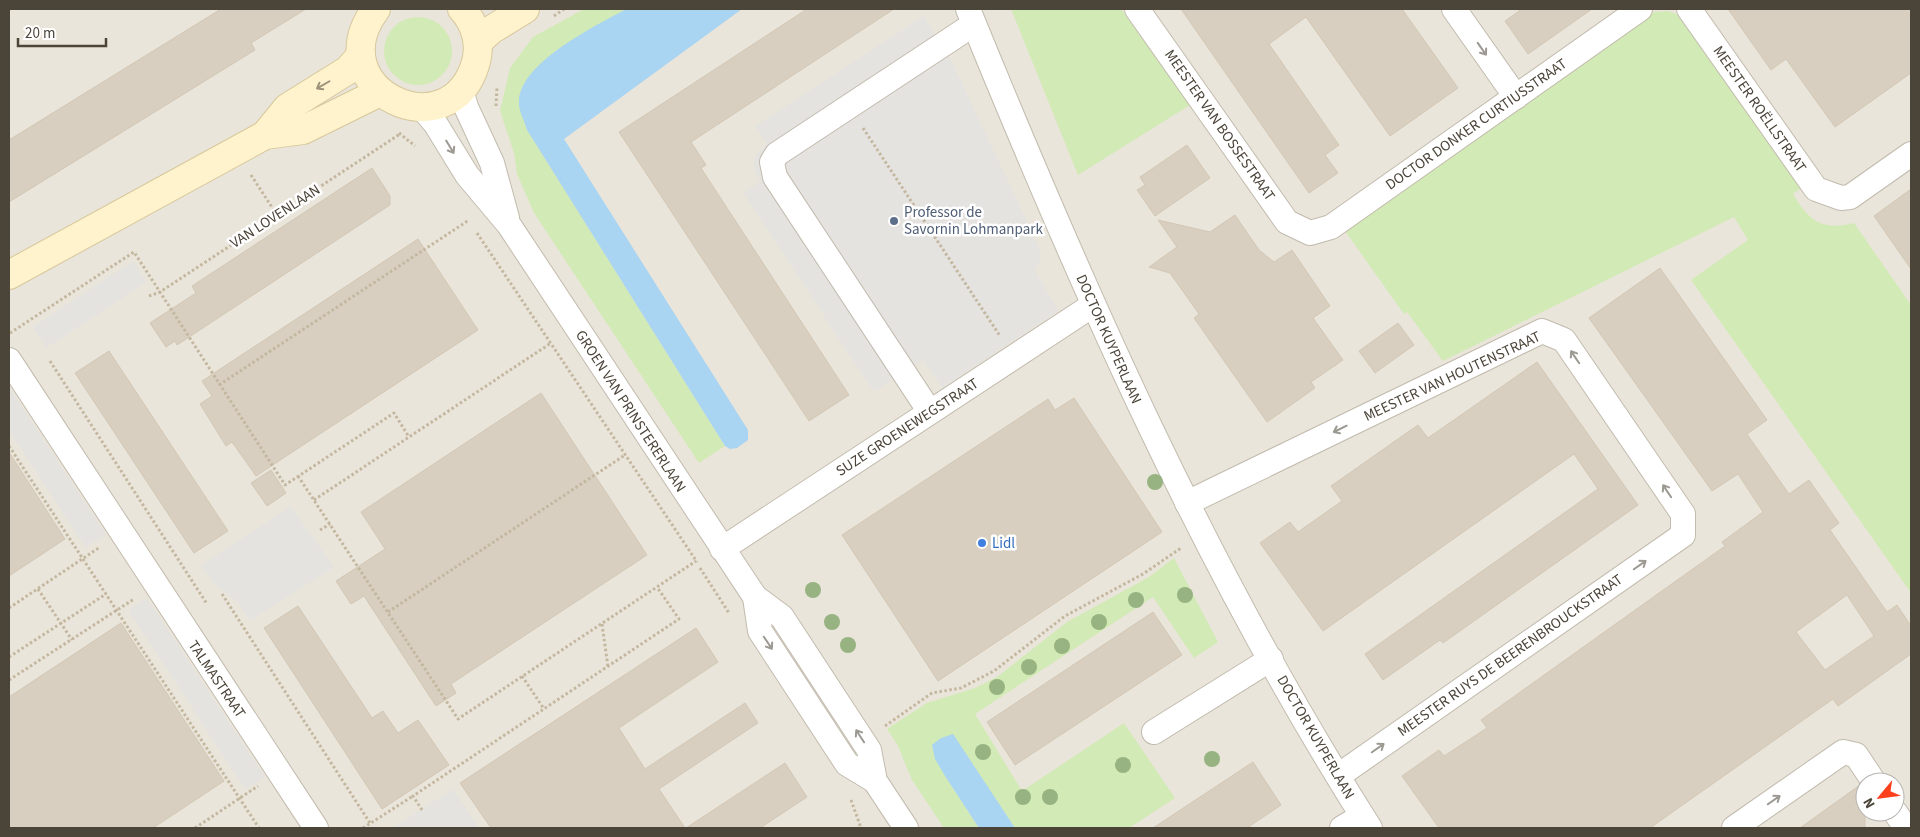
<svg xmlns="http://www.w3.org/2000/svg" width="1920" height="837" font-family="'Source Sans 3',sans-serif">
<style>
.residential{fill:#eae5da;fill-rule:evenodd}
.green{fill:#d2eab5}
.parking{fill:#e5e3e0}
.water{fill:#a9d4f2}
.building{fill:#d8cfc1;stroke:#d3c7b4;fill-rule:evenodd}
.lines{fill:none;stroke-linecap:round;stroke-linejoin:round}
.street-casing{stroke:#c2bbae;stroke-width:26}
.secondary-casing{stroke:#d6c79b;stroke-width:30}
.path{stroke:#c4b79f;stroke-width:3;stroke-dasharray:2.5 2.5;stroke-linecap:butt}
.street{stroke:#fff;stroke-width:24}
.secondary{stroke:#fff3cd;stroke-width:28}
.tree{fill:#97b381}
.oneway{stroke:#9c9892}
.oneway2{stroke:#9c937c}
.service-dot{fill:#5c6f8a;stroke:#fff;stroke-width:2}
.shop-dot{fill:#3f7fe0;stroke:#fff;stroke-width:2}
.labels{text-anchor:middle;stroke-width:5;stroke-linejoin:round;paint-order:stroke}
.street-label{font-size:15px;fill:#4b4439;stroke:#fff}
.service-label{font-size:15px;fill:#4e5e75;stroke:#fff;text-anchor:start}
.shop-label{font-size:15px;fill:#366cbe;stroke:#fff;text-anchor:start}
</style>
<rect width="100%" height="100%" fill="#f6f3ec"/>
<path class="residential" d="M9,9H1911V828H9ZM1865,782H1895V812H1865Z"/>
<g class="green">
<polygon points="584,9 626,9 554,52 527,130 725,446 699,463 534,213 517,174 514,153 500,111 510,68 533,37"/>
<polygon points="1011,9 1121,9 1190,105 1078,175"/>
<path d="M1668,11L1679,15L1687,25L1801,188L1793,194C1809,221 1822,231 1854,223L1911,305V593L1691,280L1748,240L1734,217L1443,361L1407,312L1404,314L1345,231L1654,12Z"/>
<circle cx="418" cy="51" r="34"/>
<polygon points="1174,558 1218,642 1194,658 1153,597 975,714 1022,791 1124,723 1175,798 1129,828 1015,828 952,734 945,776 979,828 944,828 912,780 897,744 887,729 927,703 975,688 997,677 1067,622 1149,577"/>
</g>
<g class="parking">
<polygon points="924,16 952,62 1040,249 1041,260 1035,270 1058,311 942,388 923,360 874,392 743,193 761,181 754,171 754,164 755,156 767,144 755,126"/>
<polygon points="133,261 146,282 46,348 33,327"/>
<polygon points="9,387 106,535 85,547 9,430"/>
<polygon points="291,506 334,567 250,621 237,601 214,585 201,565"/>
<polygon points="147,598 265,777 245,789 128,610"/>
<polygon points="453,789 479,828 393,828"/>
</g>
<g class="water">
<path d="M626,9H742L564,139L748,430V440L737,448L730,449L725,446L527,130C525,122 519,112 519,103C518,63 596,26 626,9Z"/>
<polygon points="953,734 1015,828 979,828 945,776 935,759 932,745 941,738"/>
</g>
<g class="building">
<polygon points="221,9 306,9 251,43 255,50 9,202 9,140"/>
<polygon points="807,9 894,9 691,142 706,165 701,168 849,395 809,421 619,132"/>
<polygon points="1181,9 1402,9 1458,88 1390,136 1306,17 1269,44 1339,145 1325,155 1338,173 1309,193"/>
<polygon points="1522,9 1592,9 1528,54 1505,21"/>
<polygon points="1728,9 1911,9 1911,73 1835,127 1786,59 1771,70"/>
<polygon points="1187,145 1210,178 1155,216 1137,190 1145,185 1140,177"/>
<polygon points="372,168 390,196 390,205 177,345 175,341 166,347 150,323 196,293 192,286"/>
<polygon points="1911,189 1911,269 1874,216"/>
<polygon points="1235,215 1259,250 1274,262 1292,250 1330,306 1313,318 1343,360 1311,382 1315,388 1267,422 1194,318 1199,314 1170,273 1149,267 1177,247 1158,220 1210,232"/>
<polygon points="418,239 478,330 256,476 232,442 226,446 200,404 212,396 202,381"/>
<path d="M1660,268L1767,420L1747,434L1789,494L1809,480L1839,523L1830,530L1887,612L1897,605L1911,626V654L1838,706L1833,699L1650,828H1439L1402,776L1439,750L1444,756L1487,728L1481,720L1725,546L1722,542L1763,512L1738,474L1712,491L1589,318ZM1847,595L1874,636L1825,670L1796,632Z"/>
<polygon points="1398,323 1414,345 1375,373 1359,351"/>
<polygon points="109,351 228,531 194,553 75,373"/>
<polygon points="1537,362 1638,505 1443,643 1440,640 1383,680 1365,654 1598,489 1574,454 1323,631 1260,543 1290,522 1298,532 1342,501 1331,486 1418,425 1428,438"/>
<polygon points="541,393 647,555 451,684 456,693 436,706 364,596 351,604 336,581 385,549 361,512"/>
<polygon points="1074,398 1162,532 938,681 842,535 1048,399 1055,410"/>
<polygon points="9,452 65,539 9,576"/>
<polygon points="271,470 286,493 267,506 251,483"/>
<polygon points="298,606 372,718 383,711 398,733 418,720 449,765 382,809 264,628"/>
<polygon points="1153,612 1182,655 1015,765 987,722"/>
<polygon points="121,623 224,781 153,828 9,828 9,697"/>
<polygon points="696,628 718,662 619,728 645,769 745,703 758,723 659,789 685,828 491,828 460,783"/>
<polygon points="1253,762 1281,805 1247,828 1153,828"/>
<polygon points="785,763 807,797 760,828 686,828"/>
<polygon points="1860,785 1865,792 1865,828 1800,828"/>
</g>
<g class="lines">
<defs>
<g id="street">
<path d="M968,9C1083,291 1206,571 1370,828"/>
<polyline points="1137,9 1287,222 1310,233 1331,227 1640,9"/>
<polyline points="1454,9 1516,97"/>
<polyline points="1689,9 1816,189 1841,198 1850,197 1911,154"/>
<polyline points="461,90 466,107 492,163 507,218"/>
<polyline points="421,107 435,123 467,175 509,225 755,597 782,617 869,750 875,781 906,828"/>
<polyline points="9,360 316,828"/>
<polyline points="930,412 775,177 772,162 777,154 974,24"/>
<polyline points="1187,503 1542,331 1564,340 1683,514 1683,535 1338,776"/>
<polyline points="722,549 1093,305"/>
<polyline points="755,597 760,631 847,764 875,781"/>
<polyline points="1154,732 1271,659"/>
<polyline points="1895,812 1906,828"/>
<polyline points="1342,828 1362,816"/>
<polyline points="1734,828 1843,752 1856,755 1874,782"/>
</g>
<g id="secondary">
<path d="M376,9C316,89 450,154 476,62C481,43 475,23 462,9"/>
<polyline points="478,42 491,30 525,9"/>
<polyline points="265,135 303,130 380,92"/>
<polyline points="9,275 265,135 287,108 348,70 361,55"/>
</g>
</defs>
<use href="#street" class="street-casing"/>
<use href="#secondary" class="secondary-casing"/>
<g class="path">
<polyline points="554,16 564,9"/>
<polyline points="496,106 497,87"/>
<polyline points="863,128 1000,336"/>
<polyline points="399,133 415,146"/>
<polyline points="251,175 277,215"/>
<polyline points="477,233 697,562"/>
<polyline points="149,296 160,292 400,134"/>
<polyline points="10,333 134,252 285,485 394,413 409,437"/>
<polyline points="50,361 207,604"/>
<polyline points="219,385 469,220"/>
<polyline points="9,446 259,828"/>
<polyline points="298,476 458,719 696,561"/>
<polyline points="314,500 551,343"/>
<polyline points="320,530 330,524"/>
<polyline points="700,568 729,613"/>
<polyline points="38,589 72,640"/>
<polyline points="222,594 370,823"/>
<polyline points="9,608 100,547"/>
<polyline points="388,612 625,455"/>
<polyline points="602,624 608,667"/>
<polyline points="9,657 106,594"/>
<polyline points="522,676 544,709"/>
<polyline points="9,680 134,599"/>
<polyline points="885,726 932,693 961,688 994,671 1065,616 1143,574 1181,548"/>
<polyline points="851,800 861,828"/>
<polyline points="422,810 413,796 679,619 657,587"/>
<polyline points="195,828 258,786"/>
<polyline points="363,828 413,796"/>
</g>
<use href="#street" class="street"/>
<use href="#secondary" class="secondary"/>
</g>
<g class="tree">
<circle cx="1155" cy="482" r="8"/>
<circle cx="813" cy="590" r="8"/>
<circle cx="1185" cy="595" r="8"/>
<circle cx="1136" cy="600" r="8"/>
<circle cx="832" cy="622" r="8"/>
<circle cx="1099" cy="622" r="8"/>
<circle cx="848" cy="645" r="8"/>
<circle cx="1062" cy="646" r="8"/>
<circle cx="1029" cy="667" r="8"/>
<circle cx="997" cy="687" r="8"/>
<circle cx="983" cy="752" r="8"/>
<circle cx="1212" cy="759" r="8"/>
<circle cx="1123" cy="765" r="8"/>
<circle cx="1023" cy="797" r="8"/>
<circle cx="1050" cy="797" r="8"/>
</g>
<defs><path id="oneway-shaft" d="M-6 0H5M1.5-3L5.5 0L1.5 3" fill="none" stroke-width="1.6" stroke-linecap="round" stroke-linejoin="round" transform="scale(1.25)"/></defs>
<g class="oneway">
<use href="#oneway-shaft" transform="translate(1482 49) rotate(55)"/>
<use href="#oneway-shaft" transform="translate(450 147) rotate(59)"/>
<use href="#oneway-shaft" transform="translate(1575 357) rotate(-124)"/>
<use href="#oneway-shaft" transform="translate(1340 429) rotate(154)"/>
<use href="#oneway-shaft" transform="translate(1667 491) rotate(-124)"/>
<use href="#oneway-shaft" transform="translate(1640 565) rotate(-35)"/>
<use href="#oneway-shaft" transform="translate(768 643) rotate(56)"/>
<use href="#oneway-shaft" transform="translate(860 736) rotate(-123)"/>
<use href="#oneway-shaft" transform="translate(1378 748) rotate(-35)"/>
<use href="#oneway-shaft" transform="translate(1774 800) rotate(-35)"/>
</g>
<use class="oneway2" href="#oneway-shaft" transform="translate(323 85) rotate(150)"/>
<circle class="service-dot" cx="894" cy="221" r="5"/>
<circle class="shop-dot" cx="982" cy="543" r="5"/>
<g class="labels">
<g class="street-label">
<text transform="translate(1760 109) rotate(55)" y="5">MEESTER ROËLLSTRAAT</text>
<text transform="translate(1476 124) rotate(-35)" y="5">DOCTOR DONKER CURTIUSSTRAAT</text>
<text transform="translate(1220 125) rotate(55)" y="5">MEESTER VAN BOSSESTRAAT</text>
<text transform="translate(275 216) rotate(-33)" y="5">VAN LOVENLAAN</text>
<text transform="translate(1109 339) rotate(66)" y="5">DOCTOR KUYPERLAAN</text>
<text transform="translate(1452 376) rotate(-25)" y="5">MEESTER VAN HOUTENSTRAAT</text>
<text transform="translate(631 411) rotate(57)" y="5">GROEN VAN PRINSTERERLAAN</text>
<text transform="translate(907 427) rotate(-33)" y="5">SUZE GROENEWEGSTRAAT</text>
<text transform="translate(1510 655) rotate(-35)" y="5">MEESTER RUYS DE BEERENBROUCKSTRAAT</text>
<text transform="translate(217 679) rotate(56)" y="5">TALMASTRAAT</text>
<text transform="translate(1316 737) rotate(60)" y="5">DOCTOR KUYPERLAAN</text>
</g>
<g class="service-label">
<text x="904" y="217">Professor de<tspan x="904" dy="17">Savornin Lohmanpark</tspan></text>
</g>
<g class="shop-label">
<text x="992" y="548">Lidl</text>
</g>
</g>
<rect width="1920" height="837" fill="none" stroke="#4b4439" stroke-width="20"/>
<g transform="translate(1880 797) rotate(241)"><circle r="24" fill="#ffffff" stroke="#b7b4b0"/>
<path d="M0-4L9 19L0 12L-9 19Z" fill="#fc3f1d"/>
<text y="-8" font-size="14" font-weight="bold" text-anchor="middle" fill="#4b4439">N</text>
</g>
<path d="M18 38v8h88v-8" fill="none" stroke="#4b4439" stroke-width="2.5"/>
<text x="25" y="38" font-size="15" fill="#4b4439" stroke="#ffffff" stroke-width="4" paint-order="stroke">20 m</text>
</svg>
